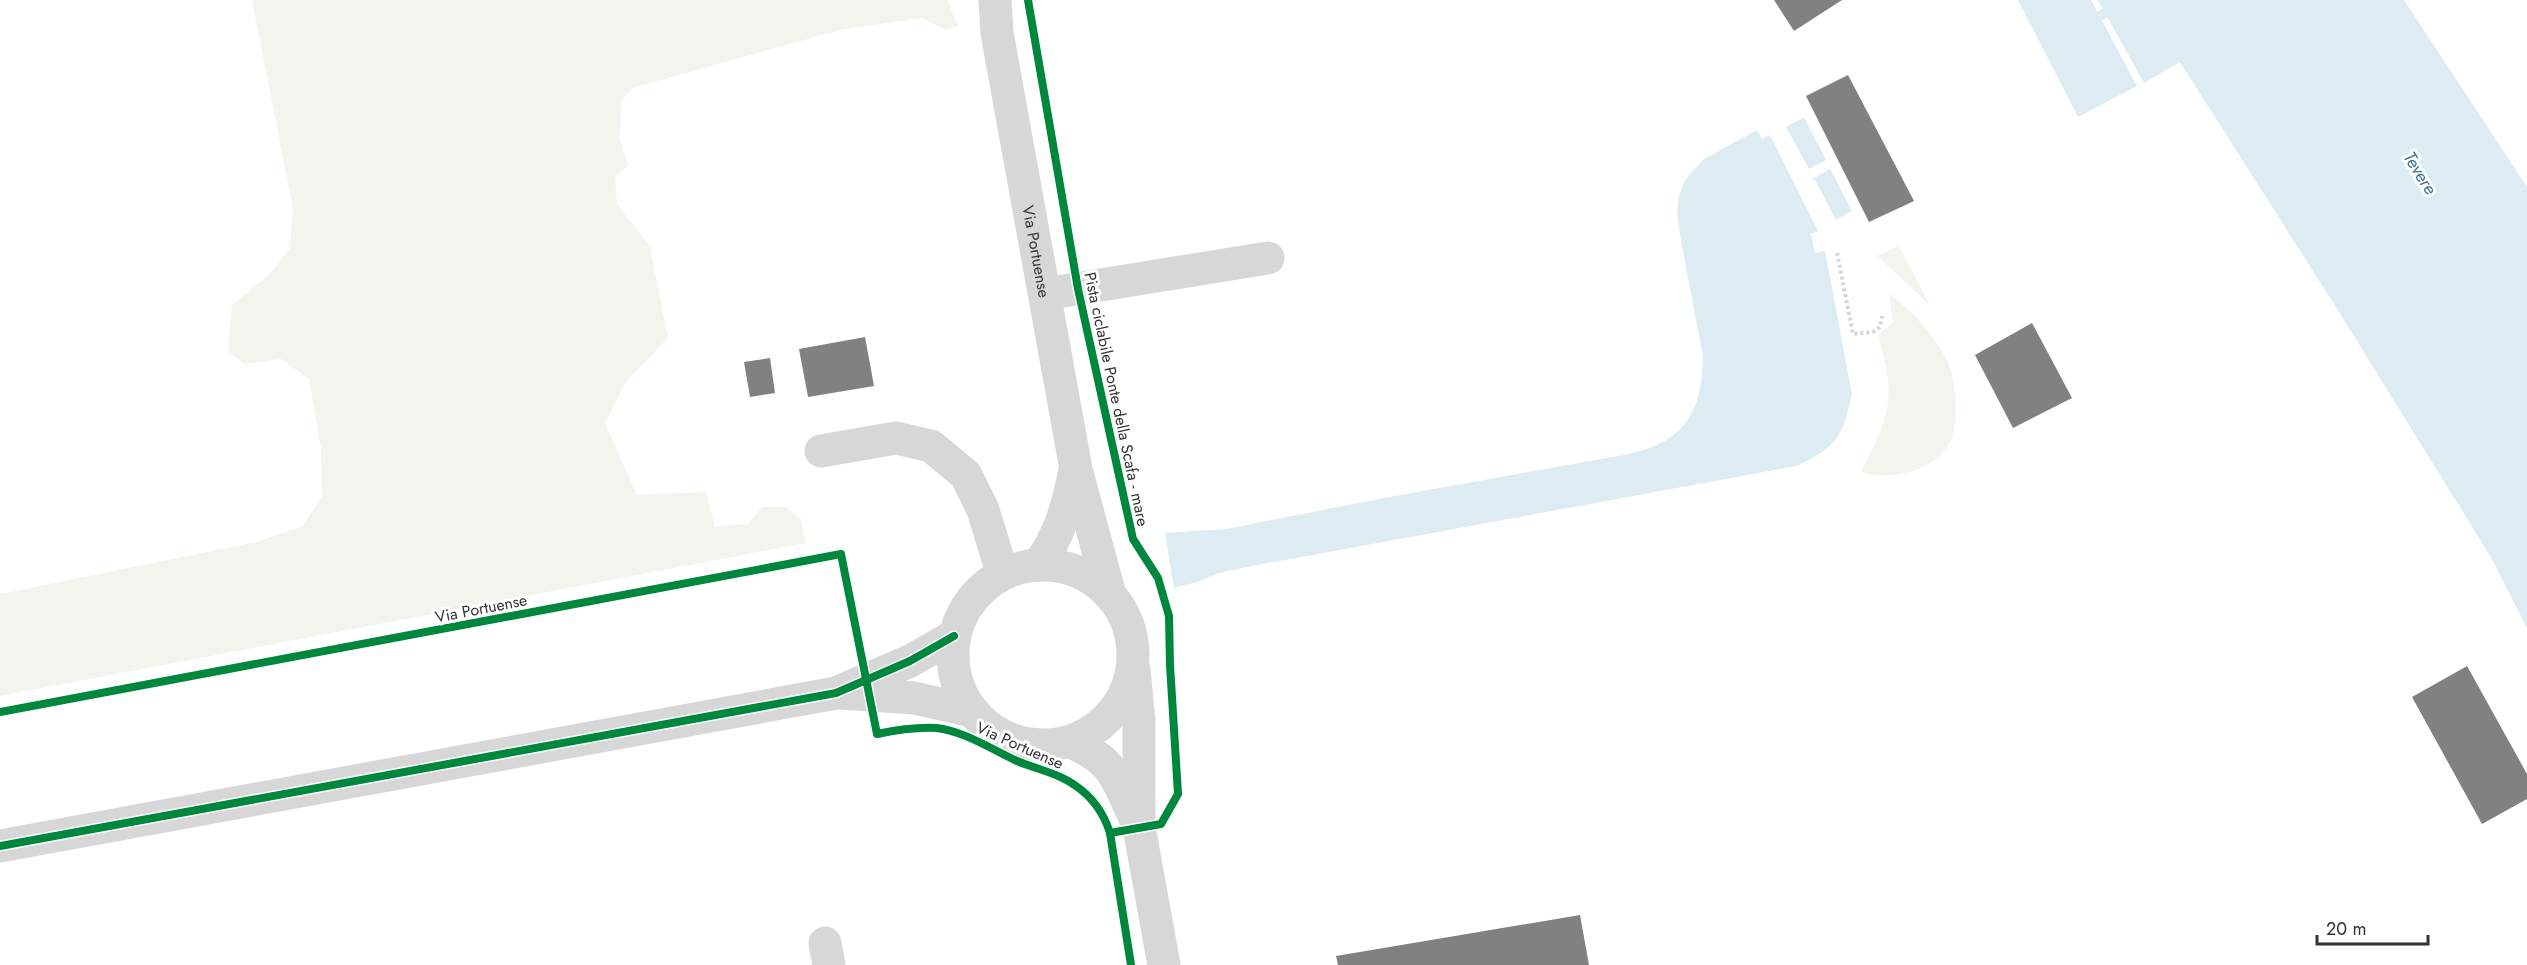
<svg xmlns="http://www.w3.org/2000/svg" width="2527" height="965" font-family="Jost,sans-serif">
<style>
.green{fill:#f1f5ed}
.water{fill:#ddebf3}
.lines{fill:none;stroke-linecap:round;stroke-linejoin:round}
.stream{stroke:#ddebf3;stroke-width:10}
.building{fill:#818181}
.path{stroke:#d6d6d6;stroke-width:4;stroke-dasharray:3 3;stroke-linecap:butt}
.minor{stroke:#d7d7d7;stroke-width:33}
.cycleway-casing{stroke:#fff;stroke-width:11}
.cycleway{stroke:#00873e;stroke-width:8}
.labels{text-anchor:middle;stroke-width:6;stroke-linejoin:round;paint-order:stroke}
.street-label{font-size:16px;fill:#333;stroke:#fff}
.water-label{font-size:18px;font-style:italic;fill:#3f7597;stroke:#fff}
</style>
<rect width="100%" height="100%" fill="#fff"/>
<g class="green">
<polygon points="252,0 947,0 958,26 946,30 922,18 844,29 632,88 621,102 620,140 628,165 615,178 617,204 650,247 668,338 627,380 605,423 637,495 706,492 715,527 748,524 762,507 786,507 801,519 806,543 0,696 0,594 256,542 303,526 322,496 321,448 309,379 281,359 244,364 228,351 232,305 270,274 290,248 293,209"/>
<polygon points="1899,246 1930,305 1877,256"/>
<path d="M1889,294C1911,309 1942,343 1950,368C1956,385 1959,426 1950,442C1934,472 1892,481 1861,472C1890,415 1897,399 1878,335L1893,322Z"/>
</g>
<g class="water">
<polygon points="2018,0 2091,0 2137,86 2078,117"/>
<polygon points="2098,0 2404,0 2527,187 2527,628 2492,559 2339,312 2180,62 2144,83"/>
<polygon points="1804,117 1826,160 1809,169 1786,127"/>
<path d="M1757,130L1762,139L1770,135L1818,231L1811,234L1815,253L1825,251L1852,394C1842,437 1838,446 1797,466L1252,566L1219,573L1197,582L1174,588L1165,533L1227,529L1389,497L1629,454C1686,441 1702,412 1703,356L1681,241L1677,212L1679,196L1685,180L1704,159Z"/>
<polygon points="1830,169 1852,211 1836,220 1814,178"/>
</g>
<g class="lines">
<polyline class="stream" points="2100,16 2128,0"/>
</g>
<g class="building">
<polygon points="1774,0 1842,0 1794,31"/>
<polygon points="1848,75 1914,201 1869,222 1806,96"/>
<polygon points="2032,323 2072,398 2013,428 1975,355"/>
<polygon points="865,337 874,386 808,397 799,349"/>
<polygon points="770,358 775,393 750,397 744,362"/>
<polygon points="2467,666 2527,774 2527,799 2482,824 2412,697"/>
<polygon points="1580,915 1589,965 1338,965 1336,956"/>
</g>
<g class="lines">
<polyline class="path" points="1837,253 1853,334 1873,332 1880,327 1882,316"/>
<g class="minor">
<path id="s1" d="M995,0L997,33L1076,469L1110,595"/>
<polyline points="1045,294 1268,258"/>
<polyline points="821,451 896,438 931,446 966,475 983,510 1002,572"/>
<circle cx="1043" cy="655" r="90"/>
<path d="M1038,565C1060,536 1068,505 1075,470"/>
<polyline points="1134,669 1139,722 1139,827 1164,965"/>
<polyline points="841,693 914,698 972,711"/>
<path d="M1071,742C1115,762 1115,776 1135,818"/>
<polyline points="0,846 836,693 910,661 954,636"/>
<polyline points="825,943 829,965"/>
</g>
<defs>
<g id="cycleway">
<polyline points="1028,0 1078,289 1133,539 1158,578 1169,616 1170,665 1178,794 1161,824 1110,833"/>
<path d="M0,712L841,554L877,734C896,730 916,727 936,728C964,731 991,749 1017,761C1036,769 1058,773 1076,786C1092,797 1104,814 1110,833L1131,965"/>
<polyline points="0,846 836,693 910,661 954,636"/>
</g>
</defs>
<use href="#cycleway" class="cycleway-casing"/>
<use href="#cycleway" class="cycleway"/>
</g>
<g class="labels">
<g class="street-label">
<text dy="6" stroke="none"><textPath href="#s1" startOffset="255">Via Portuense</textPath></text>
<text transform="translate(1117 399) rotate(78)" y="6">Pista ciclabile Ponte della Scafa - mare</text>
<text transform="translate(481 608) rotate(-11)" y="6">Via Portuense</text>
<text transform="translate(1020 745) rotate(24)" y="6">Via Portuense</text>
</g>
<g class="water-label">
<text transform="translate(2420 173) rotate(58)" y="6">Tevere</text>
</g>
</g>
<path d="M2317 935v9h111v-9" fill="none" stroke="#333333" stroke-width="3"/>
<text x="2326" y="935" font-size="18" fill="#333333" stroke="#ffffff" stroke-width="4.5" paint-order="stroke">20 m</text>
</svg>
